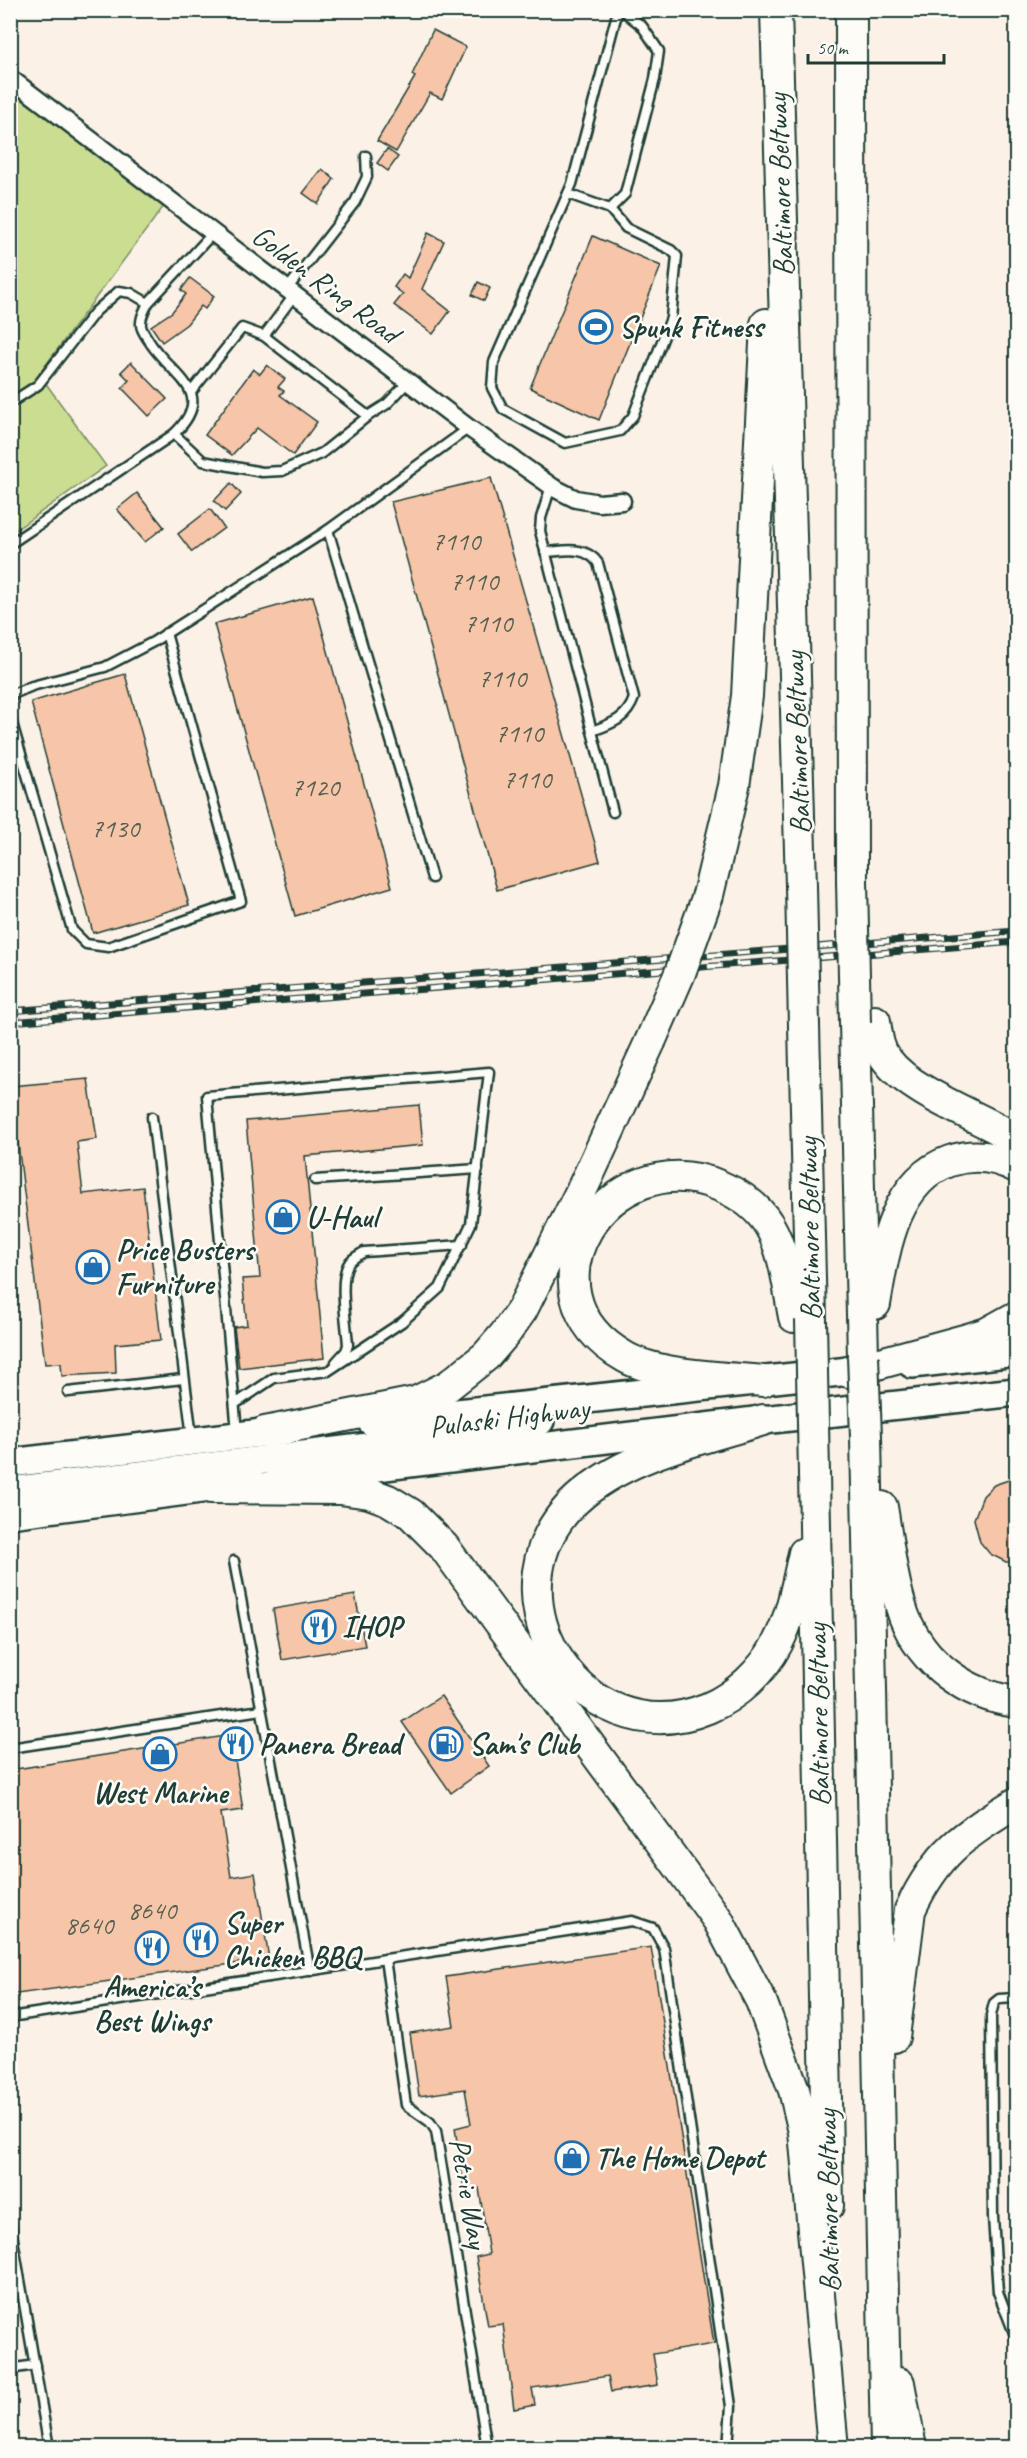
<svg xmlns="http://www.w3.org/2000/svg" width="1027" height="2458" font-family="Caveat,sans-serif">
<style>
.green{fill:#cbdd91;stroke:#758d62;stroke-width:1.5}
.building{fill:#f7c5a8;stroke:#1f3d34;stroke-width:1.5}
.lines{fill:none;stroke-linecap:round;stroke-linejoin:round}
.service-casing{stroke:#1f3d34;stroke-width:13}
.minor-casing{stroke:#1f3d34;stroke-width:21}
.trunk-casing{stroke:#1f3d34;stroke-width:32}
.motorway-casing{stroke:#1f3d34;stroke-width:34}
.service{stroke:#fdfcf7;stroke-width:8}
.minor{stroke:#fdfcf7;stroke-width:16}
.trunk{stroke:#fdfcf7;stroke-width:27}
.motorway{stroke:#fdfcf7;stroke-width:30}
.rail-casing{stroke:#1f3d34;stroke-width:7}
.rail{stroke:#fdfcf7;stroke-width:4.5;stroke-dasharray:14;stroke-linecap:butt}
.motorway-bridge-casing{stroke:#1f3d34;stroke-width:34;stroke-linecap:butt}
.motorway-bridge{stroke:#fdfcf7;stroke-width:30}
.labels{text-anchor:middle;stroke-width:5;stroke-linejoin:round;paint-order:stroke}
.number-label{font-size:27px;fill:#555f51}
.street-label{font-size:30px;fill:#1f3d34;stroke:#fdfcf7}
.poi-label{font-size:30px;font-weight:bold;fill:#1f3d34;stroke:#fdfcf7;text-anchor:start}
</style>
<rect width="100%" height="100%" fill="#fcf1e7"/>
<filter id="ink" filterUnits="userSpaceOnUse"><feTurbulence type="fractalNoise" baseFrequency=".0167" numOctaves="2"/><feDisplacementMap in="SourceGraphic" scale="12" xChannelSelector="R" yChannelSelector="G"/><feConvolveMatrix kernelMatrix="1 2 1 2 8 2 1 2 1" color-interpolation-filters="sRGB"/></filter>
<g filter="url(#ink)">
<polygon class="green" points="13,88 164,206 39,374 106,466 11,533 10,90"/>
<g class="building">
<polygon points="433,30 466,47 442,99 430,93 396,152 377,141 415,77 412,75"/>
<polygon points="387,149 398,157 388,171 377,163"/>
<polygon points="322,169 334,179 318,204 303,193"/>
<polygon points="428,233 444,241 422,289 450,311 433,334 394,305 403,294 394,287 403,274 408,278"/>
<polygon points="593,236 661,266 599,420 530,388"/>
<polygon points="190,278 214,296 205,309 201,306 187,324 162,342 151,326 172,312 186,294 181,290"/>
<polygon points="478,282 490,288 484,301 472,295"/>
<polygon points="131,362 167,399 149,416 122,388 129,380 121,372"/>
<polygon points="267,365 285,379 278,387 284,391 280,395 317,422 293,455 257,428 232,455 205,435 253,369 260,374"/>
<polygon points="491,478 600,861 497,890 391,502"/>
<polygon points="231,483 241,494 225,511 214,501"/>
<polygon points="137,493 164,527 145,542 117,509"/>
<polygon points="210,509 224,528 192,552 178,534"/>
<polygon points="313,596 392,887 295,916 214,624"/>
<polygon points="125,674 189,905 93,933 31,702"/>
<polygon points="88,1079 97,1139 77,1142 83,1194 143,1187 161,1340 115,1344 116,1373 62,1376 61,1363 45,1364 11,1086"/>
<polygon points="419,1105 423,1145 305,1156 324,1358 239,1368 234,1327 247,1325 242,1279 260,1278 246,1121"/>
<polygon points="1017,1477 1017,1562 1006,1562 990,1554 980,1542 974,1519 983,1496 994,1485"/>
<polygon points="355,1595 365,1646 282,1660 273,1609"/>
<polygon points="441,1696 489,1766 451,1793 402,1722"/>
<polygon points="231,1735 243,1810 221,1813 231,1877 255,1873 269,1959 10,1995 10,1770"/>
<polygon points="651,1947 714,2344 653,2354 658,2385 611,2392 608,2376 532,2388 535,2405 514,2409 503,2324 488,2326 476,2257 489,2254 479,2188 464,2190 455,2128 471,2124 465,2089 419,2096 410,2033 454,2026 446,1977"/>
</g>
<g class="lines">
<defs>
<g id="service">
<polyline points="568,194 610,209 625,194 655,79 659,51 642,26 622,10"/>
<polyline points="610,209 626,228 671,250 677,256 671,318 633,416 620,431 565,443 503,409 492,388 494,362 572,184 618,10"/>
<polyline points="288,288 355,202 367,177 366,156"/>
<polyline points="295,294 264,336 368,416 387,404 409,381"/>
<polyline points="148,303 214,232"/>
<polyline points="192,391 242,328 264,336"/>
<path d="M10,403L38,385L95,312L119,291L131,293L148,303C145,310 140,317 141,325C141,330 146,336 149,341C170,376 219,391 174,434L10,544"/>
<polyline points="174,434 203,461 262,472 282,471 322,453 368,416"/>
<polyline points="551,486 541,518 540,531 613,812"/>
<polyline points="328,530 432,878"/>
<path d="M545,552C565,551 585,545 598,563L634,698C627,719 611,724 592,731"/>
<polyline points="10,701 13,694 32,686 105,667 153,642 328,530 469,428"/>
<polyline points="10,716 72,930 86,944 108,947 241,901 166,633"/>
<polyline points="152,1117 192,1437"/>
<polyline points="315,1180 478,1169"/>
<path d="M336,1362L346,1351L348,1345C347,1326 338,1278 349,1263C352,1258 359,1255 364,1252L462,1245"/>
<polyline points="68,1392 183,1379"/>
<polyline points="235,1404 274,1378 328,1371 402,1322 440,1288 471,1224 489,1072 207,1096 237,1432"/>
<polyline points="234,1561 310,1971"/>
<polyline points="10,1748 261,1710"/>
<polyline points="385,1959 406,2105 430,2122 436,2131 487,2448"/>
<polyline points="10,2017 632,1921 653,1928 664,1948 731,2406 728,2448"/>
<polyline points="10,2222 49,2448"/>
<polyline points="1016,2338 998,2292 993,2217 991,2015 994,2003 999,1999 1016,1998"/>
<polyline points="10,2369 35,2365"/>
</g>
<polyline id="minor" points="10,78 469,428 554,488 576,499 599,503 622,501"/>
<g id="trunk">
<polyline points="912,1364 1016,1352"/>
<polyline points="372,1422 868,1369"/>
<polyline points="10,1463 286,1430"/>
<polyline points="279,1479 763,1420 1016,1392"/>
<polyline points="10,1491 441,1438 540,1421"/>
<polyline points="10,1514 232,1485"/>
</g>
<g id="motorway">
<polyline points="776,10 801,886"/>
<polyline points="851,10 852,881"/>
<polyline points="708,895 734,786 747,696 766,324"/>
<path d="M875,1021C877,1035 878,1049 887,1060C911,1093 981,1117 1016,1139"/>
<polyline points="855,1023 863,1356"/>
<polyline points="804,1026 811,1320"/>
<path d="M875,1304C884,1252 893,1181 950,1161C974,1153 995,1156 1016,1167"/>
<polyline points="848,1372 968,1339 987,1333 1016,1317"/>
<path d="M763,1381C724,1377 658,1376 625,1357C510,1292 609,1138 720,1186C739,1194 758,1207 769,1225C785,1252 788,1286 794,1317"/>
<path d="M763,1420C703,1439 633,1453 584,1493C472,1584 578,1762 708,1708C736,1696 763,1671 777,1644C792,1616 797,1584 804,1553"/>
<polyline points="265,1432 416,1402 448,1386 486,1356 505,1334 522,1310 585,1183 650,1042"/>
<polyline points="866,1437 886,2448"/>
<polyline points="814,1474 828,2206"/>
<polyline points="211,1488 340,1489 369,1493 388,1500 411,1514 444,1547 718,1920 761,2001 794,2090 804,2132 833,2448"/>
<path d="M882,1507C888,1543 892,1582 904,1616C923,1665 967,1695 1016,1702"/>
<path d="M894,2037L910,1910C937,1852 963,1836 1016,1803"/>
<polyline points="899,2383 911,2448"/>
</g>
</defs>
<use href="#service" class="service-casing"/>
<use href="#minor" class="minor-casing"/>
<use href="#trunk" class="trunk-casing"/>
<use href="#motorway" class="motorway-casing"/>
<use href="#service" class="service"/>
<use href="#minor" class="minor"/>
<use href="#trunk" class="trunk"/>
<use href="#motorway" class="motorway"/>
<defs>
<g id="rail">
<polyline points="10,1011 1016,931"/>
<polyline points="10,1022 1016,942"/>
</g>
</defs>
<use href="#rail" class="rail-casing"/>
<use href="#rail" class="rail"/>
<defs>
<g id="motorway-bridge">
<polyline points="852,881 855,1023"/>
<polyline points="801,886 804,1026"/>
<polyline points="650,1042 680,973 708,895"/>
<polyline points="811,1320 814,1474"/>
<polyline points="863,1356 866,1437"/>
</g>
</defs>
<use href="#motorway-bridge" class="motorway-bridge-casing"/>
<use href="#motorway-bridge" class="motorway-bridge"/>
</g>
</g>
<defs>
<symbol id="stadium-ring" viewBox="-11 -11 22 22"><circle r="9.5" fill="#fdfcf7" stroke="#1f6fb2" stroke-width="1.5"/><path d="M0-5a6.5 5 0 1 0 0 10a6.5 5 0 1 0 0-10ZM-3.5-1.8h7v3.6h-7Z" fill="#1f6fb2"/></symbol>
<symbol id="shop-ring" viewBox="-11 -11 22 22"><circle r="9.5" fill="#fdfcf7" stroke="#1f6fb2" stroke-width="1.5"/><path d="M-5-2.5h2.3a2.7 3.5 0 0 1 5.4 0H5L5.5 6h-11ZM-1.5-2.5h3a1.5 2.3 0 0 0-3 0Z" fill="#1f6fb2"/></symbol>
<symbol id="restaurant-ring" viewBox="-11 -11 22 22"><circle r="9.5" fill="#fdfcf7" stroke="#1f6fb2" stroke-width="1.5"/><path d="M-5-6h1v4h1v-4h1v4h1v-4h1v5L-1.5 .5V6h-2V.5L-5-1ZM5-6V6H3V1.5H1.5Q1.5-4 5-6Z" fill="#1f6fb2"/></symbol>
<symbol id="fuel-ring" viewBox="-11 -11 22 22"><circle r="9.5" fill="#fdfcf7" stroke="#1f6fb2" stroke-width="1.5"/><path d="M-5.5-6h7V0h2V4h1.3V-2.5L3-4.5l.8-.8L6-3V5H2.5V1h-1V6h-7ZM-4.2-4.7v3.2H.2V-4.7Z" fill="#1f6fb2"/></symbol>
</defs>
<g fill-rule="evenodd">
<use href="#stadium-ring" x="577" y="308" width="38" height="38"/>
<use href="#shop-ring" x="264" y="1198" width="38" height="38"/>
<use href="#shop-ring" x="74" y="1248" width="38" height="38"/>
<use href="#restaurant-ring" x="300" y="1608" width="38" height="38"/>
<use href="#restaurant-ring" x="217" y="1725" width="38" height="38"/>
<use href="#fuel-ring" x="427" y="1725" width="38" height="38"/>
<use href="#shop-ring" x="141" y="1735" width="38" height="38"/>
<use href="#restaurant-ring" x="182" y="1921" width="38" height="38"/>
<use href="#restaurant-ring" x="133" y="1929" width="38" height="38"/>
<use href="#shop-ring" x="553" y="2139" width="38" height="38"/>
</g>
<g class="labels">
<g class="number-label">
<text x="456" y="550">7110</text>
<text x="474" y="590">7110</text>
<text x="488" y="632">7110</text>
<text x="502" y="687">7110</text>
<text x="519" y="742">7110</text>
<text x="527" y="788">7110</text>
<text x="315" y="796">7120</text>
<text x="115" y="837">7130</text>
<text x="152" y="1919">8640</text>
<text x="89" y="1934">8640</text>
</g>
<g class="street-label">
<text transform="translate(780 185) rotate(-92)" y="10">Baltimore Beltway</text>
<text transform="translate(326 284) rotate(37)" y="10">Golden Ring Road</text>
<text transform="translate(797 743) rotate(-92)" y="10">Baltimore Beltway</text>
<text transform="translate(809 1229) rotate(-91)" y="10">Baltimore Beltway</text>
<text transform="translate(509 1417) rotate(-7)" y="10">Pulaski Highway</text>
<text transform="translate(818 1715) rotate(-91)" y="10">Baltimore Beltway</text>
<text transform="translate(469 2193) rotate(80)" y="10">Petrie Way</text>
<text transform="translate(828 2201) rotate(-91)" y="10">Baltimore Beltway</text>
</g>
<g class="poi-label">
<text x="619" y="337">Spunk Fitness</text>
<text x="306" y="1227">U-Haul</text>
<text x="116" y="1260">Price Busters<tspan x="116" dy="34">Furniture</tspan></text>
<text x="342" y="1637">IHOP</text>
<text x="259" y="1754">Panera Bread</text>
<text x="469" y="1754">Sam's Club</text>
<text x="160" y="1803" text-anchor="middle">West Marine</text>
<text x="224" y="1933">Super<tspan x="224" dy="34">Chicken BBQ</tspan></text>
<text x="152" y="1997" text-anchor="middle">America’s<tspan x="152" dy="34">Best Wings</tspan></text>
<text x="595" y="2168">The Home Depot</text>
</g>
</g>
<rect width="1027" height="2458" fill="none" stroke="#fdfcf7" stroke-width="36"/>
<rect x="18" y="18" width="991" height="2422" fill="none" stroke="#1f3d34" stroke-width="2" filter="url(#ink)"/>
<path d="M808 54v9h136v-9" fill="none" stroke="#1f3d34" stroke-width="3"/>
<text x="817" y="54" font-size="18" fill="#1f3d34" stroke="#fdfcf7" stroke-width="4.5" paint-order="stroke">50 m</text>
</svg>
